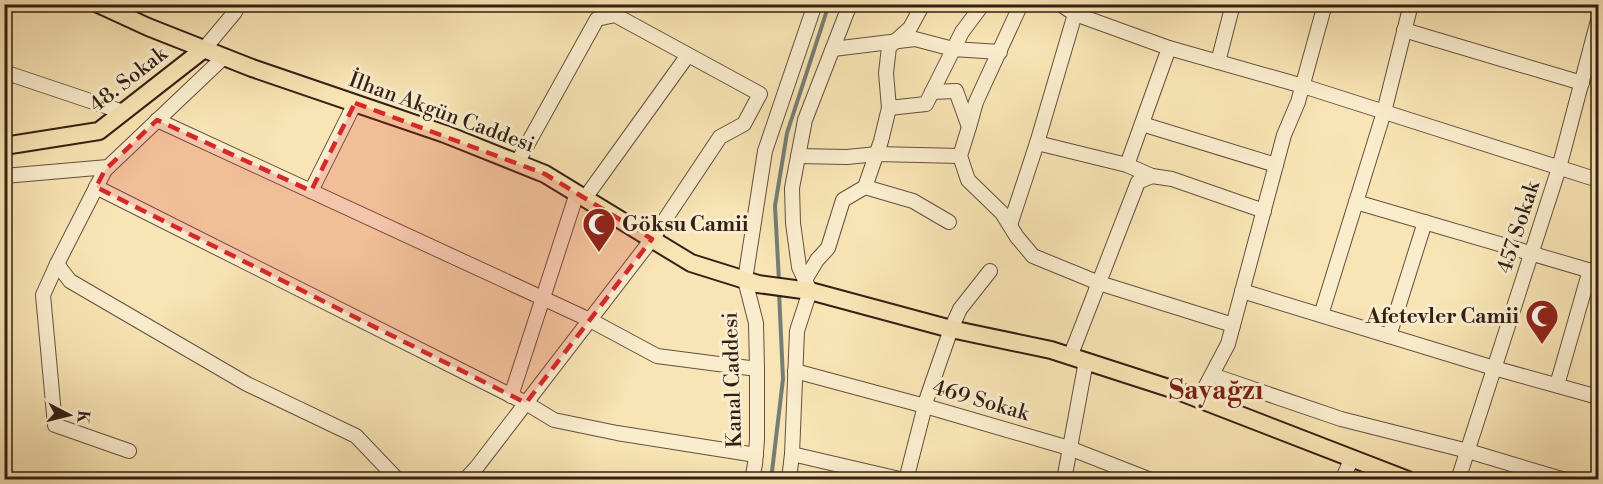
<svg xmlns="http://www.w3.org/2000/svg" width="1603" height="484" font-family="'Libre Bodoni',serif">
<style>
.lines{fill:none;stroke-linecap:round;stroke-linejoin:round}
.stream{stroke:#747e74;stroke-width:4}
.minor-casing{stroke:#64503d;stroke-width:16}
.major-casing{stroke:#331f15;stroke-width:20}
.minor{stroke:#faedce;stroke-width:14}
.major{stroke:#f8e4b4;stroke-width:16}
.marked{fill:#d62828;fill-opacity:0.2;stroke:#d62828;stroke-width:4.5;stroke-dasharray:12 8;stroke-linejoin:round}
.labels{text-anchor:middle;stroke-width:6;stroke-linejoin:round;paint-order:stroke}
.street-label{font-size:21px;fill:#331f15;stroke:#faedce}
.poi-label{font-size:21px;font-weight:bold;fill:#331f15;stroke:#faedce;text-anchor:start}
.district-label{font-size:27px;font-weight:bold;fill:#7a1f14;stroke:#faedce}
</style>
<rect width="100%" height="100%" fill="#f8e4b4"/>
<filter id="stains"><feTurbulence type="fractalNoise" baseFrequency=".00333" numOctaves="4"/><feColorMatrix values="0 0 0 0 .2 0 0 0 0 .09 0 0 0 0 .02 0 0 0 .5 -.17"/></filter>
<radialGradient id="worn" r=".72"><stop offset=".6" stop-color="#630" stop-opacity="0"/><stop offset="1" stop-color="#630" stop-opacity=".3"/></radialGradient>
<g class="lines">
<g class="stream">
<polyline points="779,281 775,206 787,133 829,4"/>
<polyline points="771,480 783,379 779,292"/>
</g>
<defs>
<g id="minor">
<polyline points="1021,4 976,102 969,127 960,156 968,180 1002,213 1017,237 1033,256 1099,283 1233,325"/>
<polyline points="1060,4 1075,14 1169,48 1303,86 1598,180"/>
<polyline points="1404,30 1582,83"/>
<polyline points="204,49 235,12 238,4"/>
<polyline points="833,49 915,39 953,49 1000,52"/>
<polyline points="1218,62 1233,4"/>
<polyline points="4,72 123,112"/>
<polyline points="932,92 956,91 969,127"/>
<polyline points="889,108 926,104 962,32 983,4"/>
<polyline points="157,120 590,320 657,356 757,369"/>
<polyline points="1142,124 1276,165"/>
<polyline points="1037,143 1127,165 1152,176"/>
<polyline points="798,156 847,157 877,154 960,156"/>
<polyline points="1127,165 1169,48"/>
<polyline points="4,176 108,167"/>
<polyline points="96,187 526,403 554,420 617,433 756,455"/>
<polyline points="865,187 913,201 949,222"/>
<polyline points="311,191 355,103"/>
<polyline points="585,198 688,55"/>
<polyline points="1356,202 1598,273"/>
<polyline points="1010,225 1037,143 1075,14 1080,4"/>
<polyline points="57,264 70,281 247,384 356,436 398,480"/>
<polyline points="805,280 817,260 828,248 843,200 865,187 881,141 889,108 886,73 889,47 910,28 923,4"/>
<polyline points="1242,291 1494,368 1598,397"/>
<polyline points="1321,315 1384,112 1411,4"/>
<polyline points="1389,336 1425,222"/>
<polyline points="1070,357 1138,182 1152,176 1172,179 1264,211"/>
<polyline points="795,371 925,406 1069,448 1151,480"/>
<polyline points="1212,375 1341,419 1468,451 1565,480"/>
<polyline points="1557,385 1590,270"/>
<polyline points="511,396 577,193"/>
<polyline points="1199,399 1228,344 1284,135 1298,102 1325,4"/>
<polyline points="129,451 55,425 43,295 57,264 105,170 224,57"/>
<polyline points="792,454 904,480"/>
<polyline points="465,480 476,468 652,239 720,137 744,124 760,94 615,15 597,19 517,163"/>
<polyline points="752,480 755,464 757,440 757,369 756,323 745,280 765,151 815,4"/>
<polyline points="789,480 792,454 797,331 810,291 799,267 793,223 792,188 805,120 850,4"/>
<polyline points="906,480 927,398 951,329 960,309 990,271"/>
<polyline points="1064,480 1086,361"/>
<polyline points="1342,480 1352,458"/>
<polyline points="1458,480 1559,168 1598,20"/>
</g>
<g id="major">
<polyline points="98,4 148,27 252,68 445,134 545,174 691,263 758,284 810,291 951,329 1051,350 1178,391 1408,480"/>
<polyline points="4,146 99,131 204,49"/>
</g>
</defs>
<use href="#minor" class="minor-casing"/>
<use href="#major" class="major-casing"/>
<use href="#minor" class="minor"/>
<use href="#major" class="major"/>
</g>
<path class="marked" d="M355,103L545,174L652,239L526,403L96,187L105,170L157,120L311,191Z"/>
<defs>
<symbol id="mosque-pin" viewBox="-11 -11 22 30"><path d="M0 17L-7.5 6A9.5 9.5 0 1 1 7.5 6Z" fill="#8f2418" stroke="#faedce"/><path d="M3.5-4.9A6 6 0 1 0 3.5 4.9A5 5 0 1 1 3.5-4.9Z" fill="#fff"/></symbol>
</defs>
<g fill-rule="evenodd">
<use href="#mosque-pin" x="580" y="205" width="38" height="52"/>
<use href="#mosque-pin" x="1523" y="297" width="38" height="52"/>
</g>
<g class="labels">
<g class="street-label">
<text transform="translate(128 79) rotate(-38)" y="7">48. Sokak</text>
<text transform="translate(442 112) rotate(20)" y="7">İlhan Akgün Caddesi</text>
<text transform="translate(1518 227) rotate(-72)" y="7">457 Sokak</text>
<text transform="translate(732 380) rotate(-92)" y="7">Kanal Caddesi</text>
<text transform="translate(981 400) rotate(16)" y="7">469 Sokak</text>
</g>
<g class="poi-label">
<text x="622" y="231">Göksu Camii</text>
<text x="1519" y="323" text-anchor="end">Afetevler Camii</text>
</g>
<g class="district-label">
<text x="1216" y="399">Sayağzı</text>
</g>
</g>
<rect width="1603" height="484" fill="none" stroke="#f8e4b4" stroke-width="24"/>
<rect x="6" y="6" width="1591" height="472" fill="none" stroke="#331f15" stroke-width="3"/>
<rect x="12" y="12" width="1579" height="460" fill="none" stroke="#331f15" stroke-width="1.5"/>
<g transform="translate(69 415) rotate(97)" stroke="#faedce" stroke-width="4.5" paint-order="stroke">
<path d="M0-4.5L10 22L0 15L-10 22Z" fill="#331f15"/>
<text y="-9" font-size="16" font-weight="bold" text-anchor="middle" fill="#331f15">K</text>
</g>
<rect width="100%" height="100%" filter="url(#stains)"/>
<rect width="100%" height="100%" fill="url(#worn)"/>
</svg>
